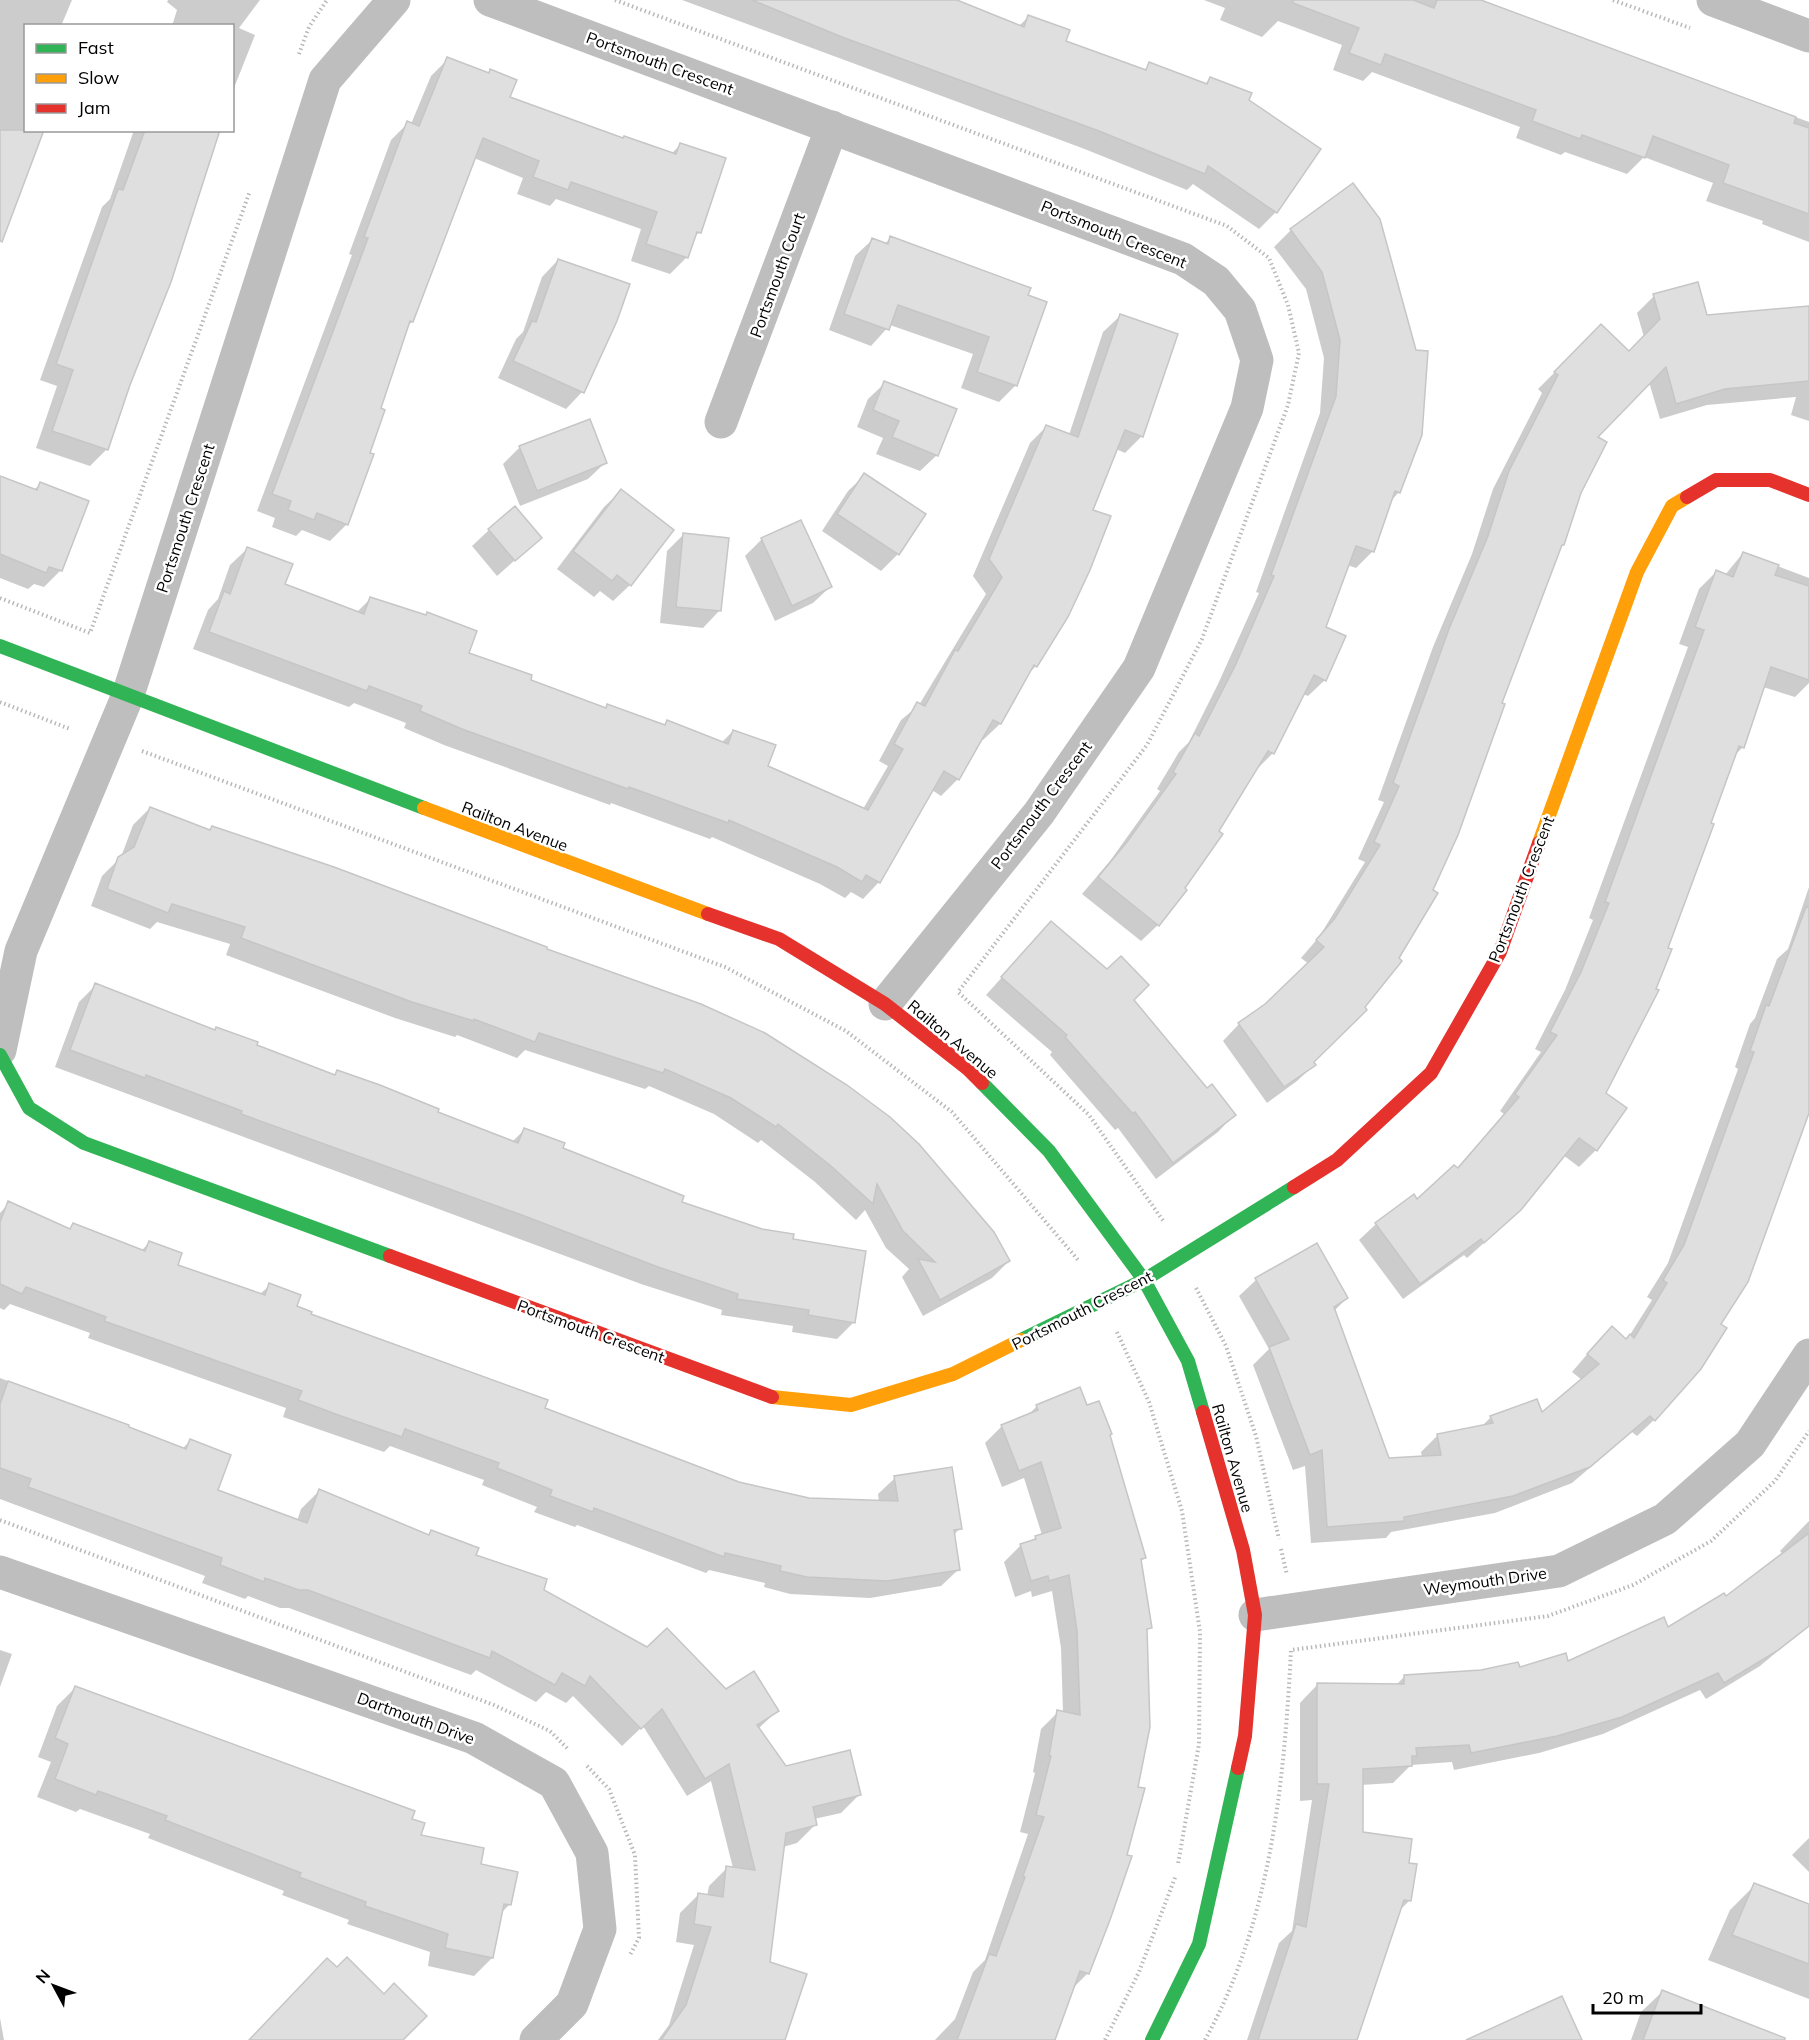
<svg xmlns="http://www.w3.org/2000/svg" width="1809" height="2040" font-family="Mulish,sans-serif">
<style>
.shadow{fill:#0003}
.building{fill:#dfdfdf;stroke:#c6c6c6;stroke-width:1.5}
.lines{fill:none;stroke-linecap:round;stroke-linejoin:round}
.path{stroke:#b9b9b9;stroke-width:4;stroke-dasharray:1.5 3;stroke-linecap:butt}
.street{stroke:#bebebe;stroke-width:33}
.fast{stroke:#30b455;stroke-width:14}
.slow{stroke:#ff9f0a;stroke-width:14}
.jam{stroke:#e5322d;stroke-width:14}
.labels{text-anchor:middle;stroke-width:5;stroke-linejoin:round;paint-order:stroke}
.street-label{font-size:16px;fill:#000;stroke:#fff}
</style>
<rect width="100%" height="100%" fill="#fff"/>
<g class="shadow">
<polygon points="0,0 72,0 61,26 26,26 26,130 0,222"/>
<polygon points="168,0 260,0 239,28 255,35 232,93 232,26 172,26 177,10 167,2"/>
<polygon points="682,0 953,0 1019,26 1029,16 1064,42 1143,71 1150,64 1204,85 1210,79 1247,100 1276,212 1259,229 1193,184 1187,190 1082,148"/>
<polygon points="1204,0 1477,0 1809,122 1809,242 1762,224 1763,221 1706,201 1713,183 1644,157 1627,174 1565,152 1561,155 1516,138 1520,127 1372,72 1363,81 1333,70 1342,45 1278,21 1262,37 1220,20 1225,8"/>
<polygon points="448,59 487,74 491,71 508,98 622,139 671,154 681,144 700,232 693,238 687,257 670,274 631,261 641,229 556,199 550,206 517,194 523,178 474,158 412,322 406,327 379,409 347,524 330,541 302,530 296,536 272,527 275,518 257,511 352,255 349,254 391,140 408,123 411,124 431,76"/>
<polygon points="134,130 218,130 107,449 90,466 36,448 57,386 40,380 102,207 110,199"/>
<polygon points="1352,185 1399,492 1390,502 1373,551 1356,568 1347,565 1324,628 1325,680 1308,696 1303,694 1273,753 1256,770 1158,925 1141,941 1082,894 1110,861 1160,791 1157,789 1179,752 1189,742 1218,684 1259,593 1256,592 1320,413 1324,358 1306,289 1274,247 1291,230"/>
<polygon points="890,238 1026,296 1016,385 999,402 961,388 973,354 890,325 871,346 829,330 855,256 872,240 885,244"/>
<polygon points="558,260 615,321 582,392 566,409 498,378 516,339 523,332 542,277"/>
<polygon points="1654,296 1706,317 1809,307 1809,421 1791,415 1796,397 1707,405 1660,419 1649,382 1596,437 1563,545 1559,549 1431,890 1312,1062 1314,1065 1297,1081 1267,1103 1223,1041 1239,1024 1266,1005 1309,964 1301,958 1319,937 1365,862 1358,859 1384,802 1378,800 1433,647 1472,554 1493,489 1542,393 1538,389 1601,326 1628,353 1644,337 1637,313"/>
<polygon points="1120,316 1142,436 1125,453 1116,449 1036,666 1026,676 1000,724 983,740 981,739 958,779 941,796 932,790 879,882 863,899 851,892 845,898 820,884 712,837 710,839 611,803 610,805 444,745 404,728 406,723 354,703 349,707 193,649 208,610 218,599 230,565 247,549 283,585 356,613 371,598 467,653 529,681 605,709 608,706 663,726 667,722 721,743 733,731 766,767 863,809 888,766 879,761 901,720 919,705 986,594 973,576 1030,443 1047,426 1069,435 1103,332"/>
<polygon points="885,383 937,455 920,471 876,454 883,438 857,427 868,399"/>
<polygon points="520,447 605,463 588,479 520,506 503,464"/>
<polygon points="865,475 924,514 898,554 881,571 822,531 848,491"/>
<polygon points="0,477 34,490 40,484 61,570 44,587 34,584 28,589 0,578"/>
<polygon points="621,491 630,585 613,601 600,591 594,597 557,569 604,507"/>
<polygon points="800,522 830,587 813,603 775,621 745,556 761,540"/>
<polygon points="489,530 540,538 497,576 472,546"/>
<polygon points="683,535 719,611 703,628 660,623 667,551"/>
<polygon points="1743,553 1809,578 1809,683 1795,697 1763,687 1743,747 1734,756 1604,1094 1596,1150 1579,1167 1563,1155 1502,1227 1467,1258 1464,1255 1403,1299 1359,1240 1376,1224 1417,1201 1456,1169 1504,1114 1500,1111 1541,1052 1535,1049 1565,990 1593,920 1589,918 1688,647 1679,644 1699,589 1716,572 1725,575"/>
<polygon points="150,808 208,831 212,827 545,950 1009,1261 992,1278 923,1316 902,1277 909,1269 886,1248 865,1210 856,1220 815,1182 761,1140 758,1143 714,1114 649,1086 645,1089 525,1050 517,1058 457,1035 455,1037 395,1018 226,955 230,944 157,922 150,929 91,906 102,876 121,857 133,825"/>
<polygon points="1809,887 1809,1105 1654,1420 1637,1436 1632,1432 1572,1483 1495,1513 1391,1532 1386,1538 1311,1543 1305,1466 1293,1470 1253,1365 1269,1349 1239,1296 1256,1280 1316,1245 1347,1298 1334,1311 1388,1460 1422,1457 1421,1452 1438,1435 1481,1427 1491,1417 1541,1415 1582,1380 1572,1372 1595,1345 1612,1328 1626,1341 1652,1300 1647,1297 1668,1263 1738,1069 1735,1067 1750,1024 1755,1018 1777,959 1788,949"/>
<polygon points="1051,923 1132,1000 1207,1090 1234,1115 1218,1132 1156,1179 1118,1128 1115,1130 1050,1055 1052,1052 986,995"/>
<polygon points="96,985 213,1031 216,1028 333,1076 337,1072 512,1142 524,1130 680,1203 791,1240 854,1322 837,1339 792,1332 793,1326 721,1315 722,1310 641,1284 55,1067 79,1002"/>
<polygon points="9,1203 68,1230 73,1225 141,1251 150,1242 176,1266 259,1295 270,1285 295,1307 309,1315 543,1409 739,1483 809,1499 879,1502 878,1494 895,1478 960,1528 953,1536 958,1570 941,1586 870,1598 790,1594 764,1587 765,1583 709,1570 706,1573 577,1525 575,1527 534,1512 537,1507 482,1485 484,1480 390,1446 384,1452 283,1417 286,1408 88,1338 90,1333 10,1304 4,1310 0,1308 0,1213"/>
<polygon points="0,1378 182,1449 190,1441 216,1491 297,1521 301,1509 319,1491 427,1536 431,1532 726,1691 777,1711 758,1729 786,1768 859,1795 841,1813 814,1819 815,1825 797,1843 783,1847 769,1963 784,2040 658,2040 669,2025 694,1945 676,1942 680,1913 698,1895 707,1896 709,1886 727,1868 733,1868 711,1781 687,1796 643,1726 622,1746 573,1696 566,1703 546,1692 536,1702 476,1670 471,1675 289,1608 280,1608 248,1596 245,1599 202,1583 205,1576 0,1499"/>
<polygon points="1037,1406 1086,1407 1109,1435 1145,1558 1140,1562 1150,1627 1146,1632 1088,1973 1071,1990 1053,2040 935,2040 955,2019 973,1972 985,1960 1028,1834 1020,1832 1035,1773 1033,1772 1041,1729 1058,1712 1063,1713 1061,1648 1052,1591 1032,1597 1031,1591 1015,1597 1004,1562 1021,1545 1042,1535 1024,1478 1002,1487 985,1443 1002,1426 1027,1416"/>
<polygon points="1809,1521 1809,1582 1780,1551"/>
<polygon points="1726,1599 1809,1621 1809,1625 1760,1666 1706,1699 1700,1690 1603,1734 1539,1753 1454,1770 1452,1762 1411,1765 1393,1783 1361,1785 1361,1833 1407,1864 1410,1900 1398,1912 1355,2040 1247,2040 1279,1943 1292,1931 1312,1800 1300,1801 1300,1703 1317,1685 1396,1685 1404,1677 1519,1669 1567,1663 1668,1629"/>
<polygon points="0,1650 12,1654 0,1687"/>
<polygon points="75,1688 410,1820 419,1836 479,1865 510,1904 501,1913 492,1958 474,1976 428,1966 430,1952 347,1924 349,1920 282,1895 284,1891 148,1838 150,1834 80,1809 76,1812 37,1797 51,1762 38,1757 57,1706"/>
<polygon points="1809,1838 1809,1872 1792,1855"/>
<polygon points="1755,1885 1809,1907 1809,1999 1708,1960 1730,1910"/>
<polygon points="327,1960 401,2040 249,2040 273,2014"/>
<polygon points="1662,1992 1737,2040 1631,2040 1641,2012"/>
<polygon points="0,2018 4,2040 0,2040"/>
</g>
<g class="building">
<polygon points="752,0 957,0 1024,27 1028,15 1070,30 1066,41 1146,70 1149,62 1207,84 1210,77 1252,93 1249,100 1321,149 1277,213 1208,166 1205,174 1099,131 842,37"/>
<polygon points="1293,0 1413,0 1434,8 1437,0 1481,0 1796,117 1794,123 1809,128 1809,214 1723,183 1729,165 1653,136 1645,158 1582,135 1580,139 1532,121 1536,110 1385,54 1381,65 1349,53 1359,28 1293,3"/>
<polygon points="447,57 489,73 490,69 517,80 510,97 623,138 624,136 676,154 680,143 726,158 701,233 697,232 688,258 646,244 657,212 571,182 568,190 533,177 539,161 483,138 413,322 410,321 381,408 385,410 370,453 374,454 348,525 317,513 314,520 288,510 291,501 272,494 368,238 364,237 407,121 419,126"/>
<polygon points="0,130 44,130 2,242 0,241"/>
<polygon points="145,130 220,130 171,282 130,385 108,450 52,431 73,370 56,364 118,189 123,190"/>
<polygon points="1353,183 1380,219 1416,350 1428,351 1422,435 1400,493 1395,491 1374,552 1356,546 1326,627 1346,636 1326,681 1314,675 1274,754 1268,751 1219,831 1223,834 1185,888 1187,890 1159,926 1098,877 1127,842 1176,774 1173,772 1195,733 1199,736 1235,666 1274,576 1271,575 1336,396 1340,340 1322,272 1290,229"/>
<polygon points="890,236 1031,288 1028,295 1047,302 1017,386 977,372 989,337 898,305 889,330 844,314 872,238 888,244"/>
<polygon points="558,259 630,284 617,321 584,393 513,361 532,321 536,322"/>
<polygon points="1698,282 1707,315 1809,306 1809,381 1725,389 1676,404 1666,367 1598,437 1607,442 1581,493 1564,545 1562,545 1502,703 1505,704 1458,835 1433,890 1438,893 1399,958 1402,961 1365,1007 1367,1010 1314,1062 1316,1065 1284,1087 1238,1023 1265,1004 1324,947 1316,940 1335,918 1380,845 1374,842 1399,786 1393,783 1449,629 1488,536 1509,471 1558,375 1554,372 1601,324 1629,351 1660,319 1653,294"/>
<polygon points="1120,314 1178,334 1143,437 1125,430 1093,510 1111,516 1090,570 1068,617 1037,667 1034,665 1001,724 993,720 959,780 944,771 880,883 866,875 862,882 837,867 729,820 728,823 629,787 628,789 462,729 420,711 422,706 369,686 367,691 209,632 224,591 230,594 247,547 293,564 285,584 364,614 370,597 426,615 427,612 477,631 469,653 532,675 531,680 606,708 607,704 665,725 667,720 728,744 733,730 776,745 768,766 868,810 903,749 894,744 917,702 925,706 955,650 958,651 1002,577 989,559 1046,425 1078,437"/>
<polygon points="884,381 957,409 938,456 892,437 899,421 873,410"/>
<polygon points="590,419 607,463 537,491 519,446"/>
<polygon points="864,473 926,514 899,555 837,514"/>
<polygon points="0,476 37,490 40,482 89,501 62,571 49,567 46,573 0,554"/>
<polygon points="621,489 674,530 631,586 617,575 612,581 573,551"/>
<polygon points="515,506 542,538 515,561 488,529"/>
<polygon points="801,520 832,587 792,606 761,538"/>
<polygon points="683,533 729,538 721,611 676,607"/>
<polygon points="1743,552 1779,565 1775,575 1809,586 1809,680 1771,667 1744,748 1739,746 1711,823 1714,824 1668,948 1672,949 1656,989 1659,990 1606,1093 1627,1108 1597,1151 1579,1138 1521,1210 1484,1243 1481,1239 1420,1284 1375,1223 1414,1194 1417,1199 1454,1165 1458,1168 1519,1097 1515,1094 1557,1035 1550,1032 1581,972 1609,903 1605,902 1704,630 1695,627 1716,570 1733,577"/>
<polygon points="150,807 210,830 212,826 334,867 547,947 547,949 701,1004 765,1033 847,1085 890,1117 919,1144 994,1232 1010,1261 940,1300 918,1259 935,1262 903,1231 877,1184 873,1204 831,1166 778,1124 776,1127 731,1098 665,1069 663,1073 539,1033 535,1042 474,1019 474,1021 412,1002 241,938 245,927 172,904 168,913 107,889 118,857 134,847"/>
<polygon points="1806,907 1809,908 1809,1113 1748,1282 1721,1324 1727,1328 1701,1369 1655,1421 1650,1416 1590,1467 1513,1496 1404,1517 1404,1521 1327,1527 1322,1450 1310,1455 1269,1347 1289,1339 1255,1278 1317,1243 1348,1298 1334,1307 1389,1458 1441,1455 1437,1434 1493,1423 1490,1416 1537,1399 1542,1412 1599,1364 1587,1354 1612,1326 1626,1339 1630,1334 1634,1338 1667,1283 1663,1280 1684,1245 1754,1052 1750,1051 1766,1005 1769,1006"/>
<polygon points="1051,921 1107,969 1121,956 1149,985 1134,1000 1207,1088 1212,1084 1236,1115 1173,1163 1135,1112 1133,1114 1065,1037 1067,1035 1001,977"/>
<polygon points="95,983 215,1030 216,1027 258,1042 257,1045 335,1075 337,1070 380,1085 439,1109 438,1112 518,1143 524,1128 565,1143 563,1148 684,1196 682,1202 762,1229 794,1234 793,1239 866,1251 855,1323 808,1315 809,1310 737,1299 738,1294 658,1267 519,1214 241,1114 242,1111 146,1075 145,1078 70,1050"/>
<polygon points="8,1201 70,1229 73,1223 145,1251 149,1241 182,1253 178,1265 265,1295 269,1283 301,1295 297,1306 312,1312 311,1314 548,1400 545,1408 739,1482 809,1498 898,1501 894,1476 952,1467 962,1529 954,1530 960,1570 887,1581 807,1577 780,1571 781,1566 725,1553 724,1557 594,1508 593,1512 550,1496 552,1490 497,1468 499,1463 405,1429 402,1437 341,1416 298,1400 302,1391 104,1321 106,1317 26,1287 22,1294 0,1284 0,1222"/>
<polygon points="8,1381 129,1425 129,1427 186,1449 190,1439 231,1455 218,1490 307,1523 319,1489 429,1535 431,1530 479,1548 476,1555 547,1579 544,1590 647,1647 667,1628 726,1689 754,1671 779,1711 757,1725 786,1766 850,1750 861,1795 813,1807 817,1825 786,1833 770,1962 807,1974 785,2040 661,2040 686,2005 711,1927 694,1924 698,1893 723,1897 726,1866 755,1870 729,1764 705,1779 662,1709 641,1729 590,1676 585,1686 562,1673 555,1685 492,1651 490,1658 308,1590 299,1590 265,1578 264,1582 220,1565 222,1558 28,1487 31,1479 0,1468 0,1404"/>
<polygon points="1080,1387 1087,1405 1099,1401 1112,1434 1110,1435 1146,1558 1141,1559 1152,1628 1147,1629 1150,1727 1138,1787 1145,1788 1127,1855 1132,1856 1110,1920 1089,1974 1080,1971 1055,2040 957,2040 989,1954 996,1956 1025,1877 1023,1876 1044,1817 1036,1815 1051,1756 1049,1756 1057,1710 1080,1715 1077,1631 1069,1575 1049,1581 1048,1576 1031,1581 1020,1544 1036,1539 1035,1536 1061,1528 1041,1462 1019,1471 1001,1425 1038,1410 1036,1405"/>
<polygon points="1809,1533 1809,1626 1777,1651 1724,1683 1718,1673 1622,1717 1557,1736 1471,1753 1469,1745 1416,1748 1417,1756 1412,1756 1412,1766 1363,1769 1363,1832 1412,1839 1409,1863 1417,1864 1411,1901 1404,1900 1357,2040 1258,2040 1296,1924 1306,1927 1329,1784 1317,1784 1317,1683 1404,1684 1404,1675 1481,1670 1518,1662 1520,1667 1566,1653 1568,1661 1664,1617 1668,1627 1724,1593 1726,1596"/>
<polygon points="75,1686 415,1811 412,1819 425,1823 421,1835 484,1848 481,1864 518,1872 511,1905 504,1904 493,1958 445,1948 448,1934 365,1906 366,1902 299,1877 301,1873 165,1820 167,1816 98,1791 96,1795 55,1779 68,1744 55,1738"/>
<polygon points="1754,1883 1809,1904 1809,1964 1732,1935"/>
<polygon points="347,1957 384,1994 394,1983 427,2016 403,2040 249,2040 327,1958 337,1967"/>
<polygon points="1662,1990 1785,2038 1785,2040 1643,2040"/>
<polygon points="1562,1996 1582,2040 1466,2040"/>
</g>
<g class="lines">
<g class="path">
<polyline points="615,0 1227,226 1269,258 1288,305 1299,353 1288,405 1202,639 1147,745 958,992 1089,1115 1164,1222"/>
<polyline points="1613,0 1690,28"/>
<polyline points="299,54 309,27 327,0"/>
<polyline points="0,598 90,633 250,191"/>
<polyline points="0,702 70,729"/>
<polyline points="142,751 725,967 846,1031 952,1112 1079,1261"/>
<polyline points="1196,1288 1226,1346 1256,1436 1279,1539"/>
<polyline points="1117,1332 1149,1402 1182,1511 1200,1632 1199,1744 1178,1864"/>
<polyline points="0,1520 494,1705 550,1731 568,1749"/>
<polyline points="1281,1549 1287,1575"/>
<polyline points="587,1766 609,1789 635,1855 639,1938 630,1955"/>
<polyline points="1105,2040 1139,1972 1176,1875"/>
<path d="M1205,2040C1271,1921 1284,1784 1291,1650L1548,1616L1633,1585L1711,1541L1775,1481L1809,1431"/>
</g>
<g class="street">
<polyline points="490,0 1183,259 1216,281 1240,310 1257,360 1247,408 1139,668 1039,813 885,1004"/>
<polyline points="1713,0 1809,36"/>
<polyline points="721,422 832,127"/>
<polyline points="0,1050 21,951 128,695 325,80 394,0"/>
<polyline points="0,1572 474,1738 554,1783 592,1853 600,1929 572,2004 536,2040"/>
<polyline points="1255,1615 1559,1571 1665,1519 1750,1444 1809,1355"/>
</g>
<g class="fast">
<polyline points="0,646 424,808"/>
<polyline points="0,1055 29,1108 84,1143 390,1256"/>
<polyline points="982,1083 1049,1151 1144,1280 1188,1361 1203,1412"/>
<polyline points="1021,1340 1144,1280 1294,1187"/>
<polyline points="1152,2040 1199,1944 1238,1768"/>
</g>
<g class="slow">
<polyline points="424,808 708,914"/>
<polyline points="1539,843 1637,572 1672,506 1687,497"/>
<polyline points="772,1397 851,1405 953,1374 1021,1340"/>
</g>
<g class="jam">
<polyline points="1687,497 1716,480 1770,480 1809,495"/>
<polyline points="708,914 779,939 885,1004 968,1069 982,1083"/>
<polyline points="1294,1187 1337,1160 1431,1073 1500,952 1539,843"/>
<polyline points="390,1256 772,1397"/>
<polyline points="1203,1412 1243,1550 1255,1615 1245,1736 1238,1768"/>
</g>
</g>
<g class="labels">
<g class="street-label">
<text transform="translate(660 63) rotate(20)" y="6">Portsmouth Crescent</text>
<text transform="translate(1114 234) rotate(22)" y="6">Portsmouth Crescent</text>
<text transform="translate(777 275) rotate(-70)" y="6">Portsmouth Court</text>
<text transform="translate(185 518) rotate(-72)" y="6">Portsmouth Crescent</text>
<text transform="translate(1041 805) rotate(-53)" y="6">Portsmouth Crescent</text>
<text transform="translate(515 826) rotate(21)" y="6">Railton Avenue</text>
<text transform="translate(1521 889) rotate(-69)" y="6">Portsmouth Crescent</text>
<text transform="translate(953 1039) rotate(40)" y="6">Railton Avenue</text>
<text transform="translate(1082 1310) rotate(-27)" y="6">Portsmouth Crescent</text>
<text transform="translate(591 1331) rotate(20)" y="6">Portsmouth Crescent</text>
<text transform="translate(1233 1458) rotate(74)" y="6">Railton Avenue</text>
<text transform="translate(1485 1581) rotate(-8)" y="6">Weymouth Drive</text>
<text transform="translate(416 1718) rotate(20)" y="6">Dartmouth Drive</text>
</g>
</g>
<rect x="24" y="24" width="210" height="108" fill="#ffffff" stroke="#999999" stroke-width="1.5"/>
<rect x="36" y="44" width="30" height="9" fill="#30b455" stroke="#999999" stroke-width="1.5"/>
<text x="78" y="54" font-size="18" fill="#000000">Fast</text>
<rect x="36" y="74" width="30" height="9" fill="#ff9f0a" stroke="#999999" stroke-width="1.5"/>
<text x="78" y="84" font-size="18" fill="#000000">Slow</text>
<rect x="36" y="104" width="30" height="9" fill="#e5322d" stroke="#999999" stroke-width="1.5"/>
<text x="78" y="114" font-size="18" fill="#000000">Jam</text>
<g transform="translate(54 1986) rotate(311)" stroke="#ffffff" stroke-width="4.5" paint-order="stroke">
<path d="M0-4.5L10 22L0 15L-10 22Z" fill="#000000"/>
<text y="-9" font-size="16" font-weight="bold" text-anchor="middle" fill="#000000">N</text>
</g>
<path d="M1593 2004v9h108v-9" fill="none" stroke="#000000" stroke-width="3"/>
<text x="1602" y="2004" font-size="18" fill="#000000" stroke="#ffffff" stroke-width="4.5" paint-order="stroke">20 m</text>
</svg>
